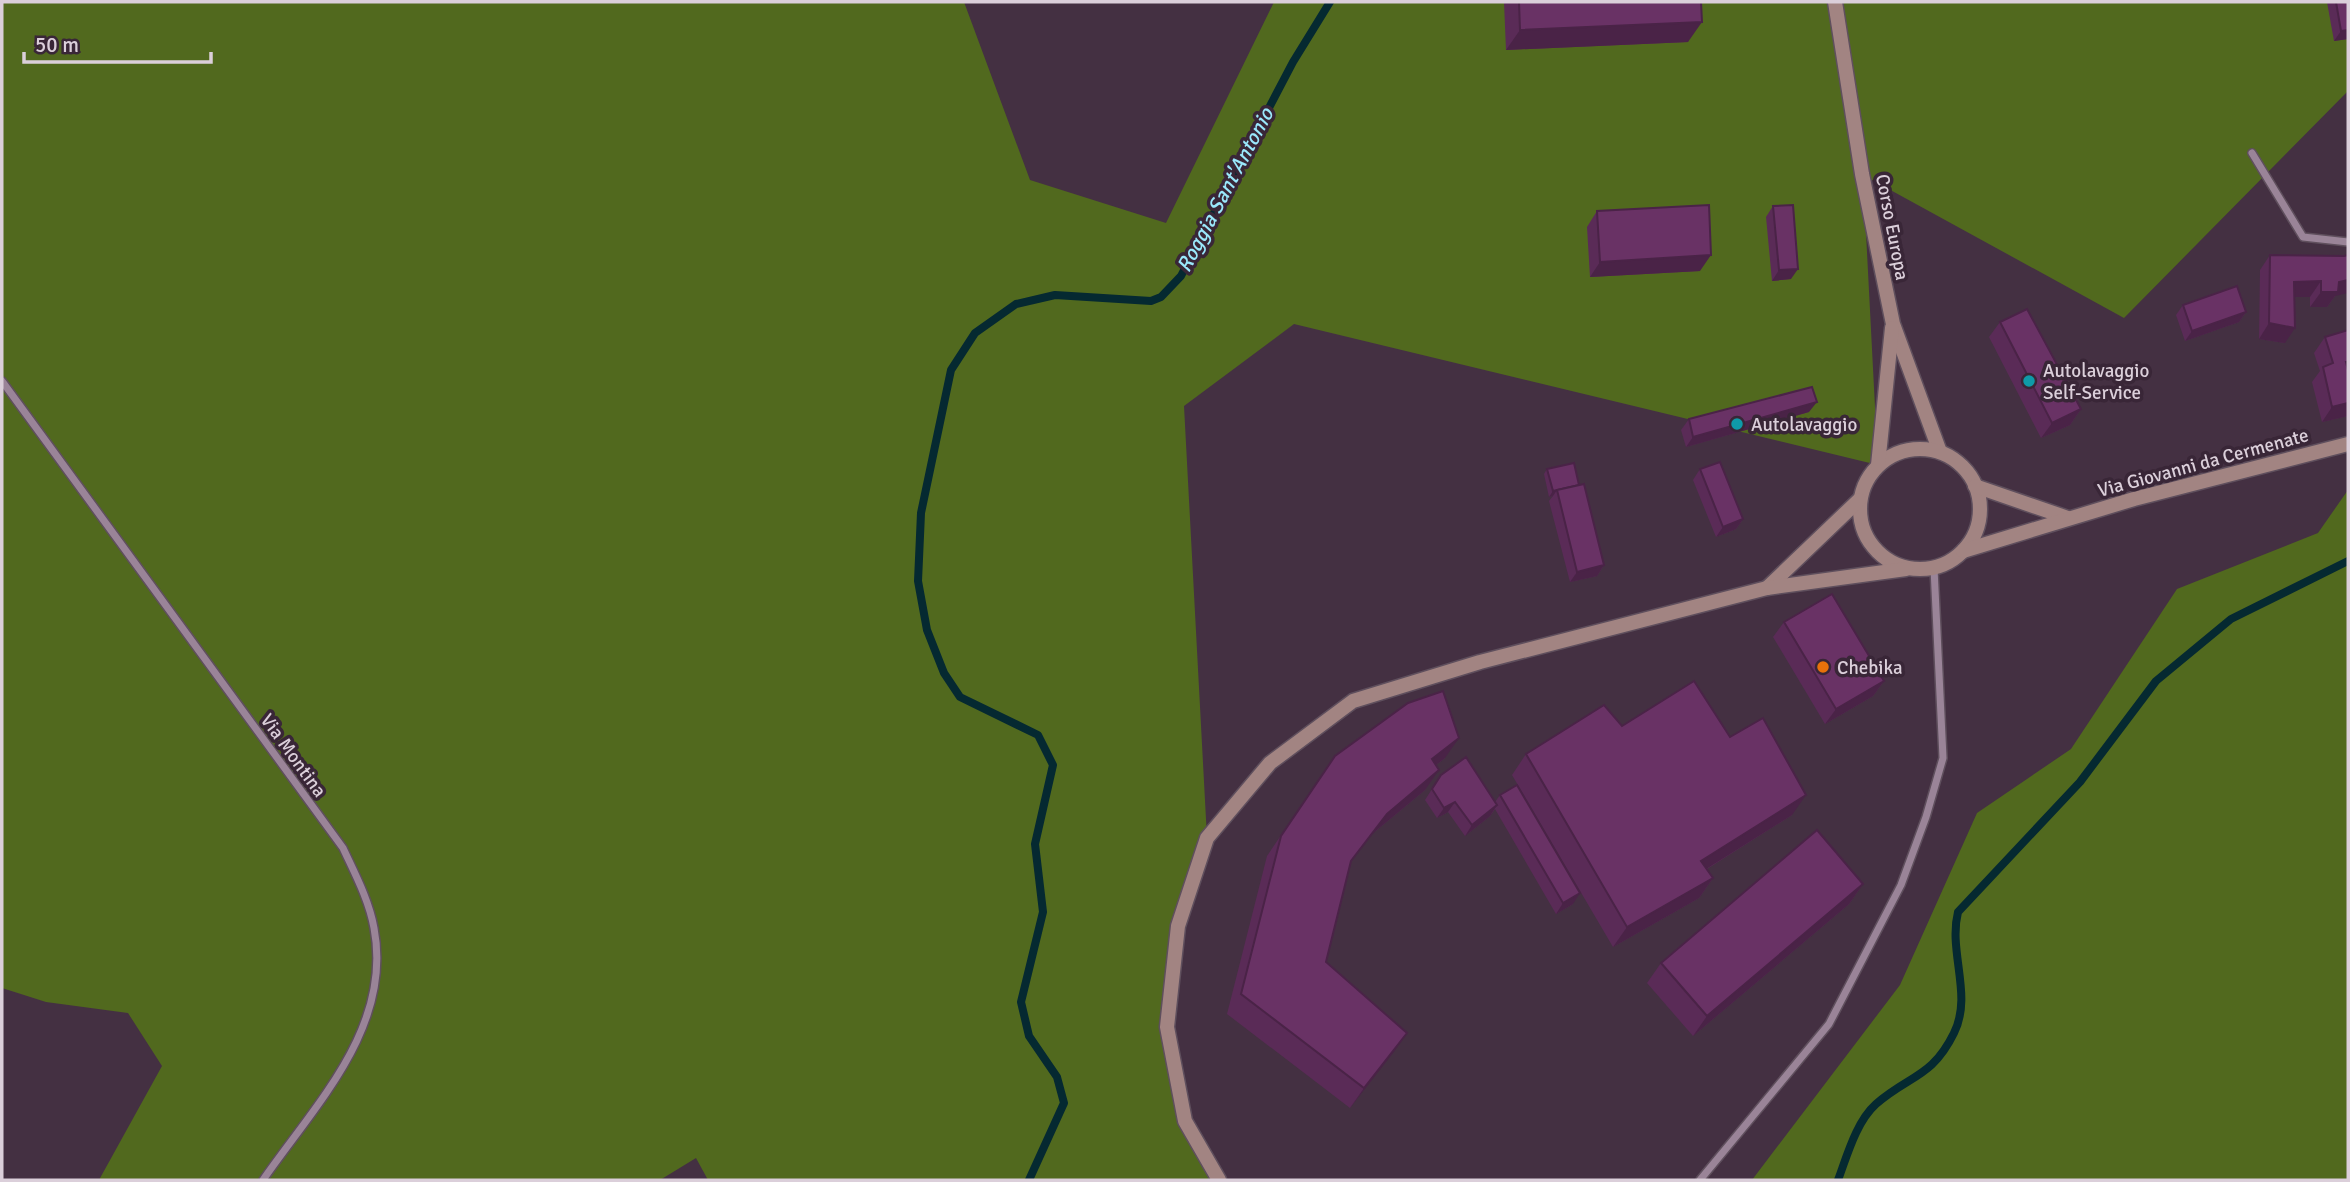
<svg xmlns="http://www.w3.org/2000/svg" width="2350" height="1182" font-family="Signika,sans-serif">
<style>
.forest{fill:#51691e}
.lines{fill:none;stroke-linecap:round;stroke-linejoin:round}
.stream{stroke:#052931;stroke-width:8}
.street-casing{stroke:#5f4f5d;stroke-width:10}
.secondary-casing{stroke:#5f4f5d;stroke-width:17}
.street{stroke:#9a8498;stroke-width:7}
.secondary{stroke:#a28482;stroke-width:14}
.wall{fill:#5a2b57}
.shaded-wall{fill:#4a2347}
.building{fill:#693265;stroke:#4a2347;stroke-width:2}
.culture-dot{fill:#0f9aa8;stroke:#392637;stroke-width:2.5}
.food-dot{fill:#e8710a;stroke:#392637;stroke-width:2.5}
.labels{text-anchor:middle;stroke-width:7;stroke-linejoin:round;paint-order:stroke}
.street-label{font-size:19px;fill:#dbcfda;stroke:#392637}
.poi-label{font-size:19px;fill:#dbcfda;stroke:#392637;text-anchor:start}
.water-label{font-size:21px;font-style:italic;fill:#9ae8fb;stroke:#392637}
</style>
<rect width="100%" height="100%" fill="#443042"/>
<g class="forest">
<polygon points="2,2 964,2 1030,180 1166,223 1274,2 2348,2 2348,91 2124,318 1863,175 1878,465 1294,324 1184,406 1207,838 1178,926 1167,1027 1185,1121 1219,1180 708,1180 696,1158 660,1180 99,1180 162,1066 128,1013 46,1002 2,988"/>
<polygon points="2348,490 2348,1180 1752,1180 1900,985 1977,813 2071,749 2177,589 2318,533"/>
</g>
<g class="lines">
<g class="stream">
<polyline points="1029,1180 1064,1103 1057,1077 1029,1036 1021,1002 1043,912 1035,844 1053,765 1038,735 960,697 944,673 927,630 918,581 921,513 951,370 975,333 1016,304 1055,295 1151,301 1161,297 1181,276 1293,62 1330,2"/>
<path d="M1838,1180C1847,1156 1856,1122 1876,1104C1909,1075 1932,1078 1954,1033C1973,995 1948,952 1958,912L2080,782L2156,681L2231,619L2348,561"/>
</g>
<defs>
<g id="street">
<polyline points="2252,153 2303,237 2348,242"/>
<path d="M2,381L343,848C355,874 369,900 374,928C393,1027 315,1105 263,1180"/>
<polyline points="1700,1180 1829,1024 1901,885 1926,817 1943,758 1934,568"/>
</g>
<g id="secondary">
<polyline points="1835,2 1862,174 1893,324 1940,452"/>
<circle cx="1920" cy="509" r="60"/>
<polyline points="1878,465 1892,328"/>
<polyline points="1975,486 2068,518"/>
<polyline points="1963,551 2134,499 2348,444"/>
<polyline points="1767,588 1859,500"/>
<polyline points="1219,1180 1185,1121 1167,1027 1178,926 1207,838 1270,763 1353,701 1480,662 1767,588 1906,569"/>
</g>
</defs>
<use href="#street" class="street-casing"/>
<use href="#secondary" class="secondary-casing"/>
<use href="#street" class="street"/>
<use href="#secondary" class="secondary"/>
</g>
<g class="wall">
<polygon points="1504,2 1701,2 1688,42 1506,50"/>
<polygon points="2327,2 2348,2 2348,39 2334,41"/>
<polygon points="1773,206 1791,279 1772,281 1766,217"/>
<polygon points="1597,211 1700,271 1590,277 1587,227"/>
<polygon points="2270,255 2344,256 2335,296 2327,307 2310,307 2310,297 2295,297 2285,343 2259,339 2260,270"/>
<polygon points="2183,305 2246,312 2239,322 2185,341 2176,315"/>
<polygon points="2000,322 2081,409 2070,425 2041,438 1989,337"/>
<polygon points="2325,337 2348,416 2322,422 2312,382 2320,371 2314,353"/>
<polygon points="1809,412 1686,447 1681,430 1689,419"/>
<polygon points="1547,469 1579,485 1604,565 1597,576 1570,582 1549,501 1553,496 1549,497 1544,474"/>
<polygon points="1700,469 1743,519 1736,529 1716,537 1693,480"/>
<polygon points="1784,622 1884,681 1873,696 1825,724 1773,637"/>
<polygon points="1622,726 1730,737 1792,815 1707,869 1713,878 1699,898 1613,947 1512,775 1526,754"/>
<polygon points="1335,756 1445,758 1436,765 1425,790 1372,834 1350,863 1326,962 1407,1033 1350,1108 1227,1014 1267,856"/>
<polygon points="1441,775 1495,802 1500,795 1573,904 1556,914 1495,809 1490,816 1465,836 1448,812 1437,818 1425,800"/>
<polygon points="1863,884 1849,904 1693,1036 1647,983 1661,963"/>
</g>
<g class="shaded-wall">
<polygon points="1702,22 1688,42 1506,50 1520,30"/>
<polygon points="2348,30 2348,39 2334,41 2341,31"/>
<polygon points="1711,255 1700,271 1590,277 1600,262"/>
<polygon points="1798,269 1791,279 1772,281 1779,270"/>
<polygon points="2348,280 2348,293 2335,296 2327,307 2310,307 2321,292 2339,282"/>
<polygon points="2321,281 2310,297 2283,297 2294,282"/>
<polygon points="2246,312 2239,322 2185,341 2192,331"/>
<polygon points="2269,323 2295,328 2285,343 2259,339"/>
<polygon points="1817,402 1809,412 1686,447 1693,437"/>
<polygon points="2348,403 2348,416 2322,422 2332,407"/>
<polygon points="2081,409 2070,425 2041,438 2052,423"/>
<polygon points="1557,490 1553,496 1549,497 1553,491"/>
<polygon points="1743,519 1736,529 1716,537 1723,527"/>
<polygon points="1604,565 1597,576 1570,582 1577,572"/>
<polygon points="1884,681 1873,696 1825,724 1836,709"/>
<polygon points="1459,738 1445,758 1418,779 1432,759"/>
<polygon points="1439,770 1425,790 1372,834 1336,881 1387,814"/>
<polygon points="1806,795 1792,815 1687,881 1701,861"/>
<polygon points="1455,802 1448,812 1437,818 1444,808"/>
<polygon points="1497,805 1490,816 1465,836 1472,825"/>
<polygon points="1713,878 1699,898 1613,947 1627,927"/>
<polygon points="1863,884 1849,904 1693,1036 1707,1016"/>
<polygon points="1580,893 1573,904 1556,914 1563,903"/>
<polygon points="1407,1033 1393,1053 1350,1108 1364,1088"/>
</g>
<g class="building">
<polygon points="1519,2 1701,2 1702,22 1520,30"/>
<polygon points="2336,2 2348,2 2348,30 2341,31"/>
<polygon points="1709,205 1711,255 1600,262 1597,211"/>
<polygon points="1793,205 1798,269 1779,270 1773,206"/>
<polygon points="2270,255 2344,256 2348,255 2348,280 2339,282 2338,292 2321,292 2321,281 2294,282 2295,328 2269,323"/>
<polygon points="2237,286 2246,312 2192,331 2183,305"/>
<polygon points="2027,309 2081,409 2052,423 2000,322"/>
<polygon points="2348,330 2348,362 2346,362 2348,370 2348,403 2332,407 2323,367 2333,363 2325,337"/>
<polygon points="1812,387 1817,402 1693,437 1689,419"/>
<polygon points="1720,462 1743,519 1723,527 1700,469"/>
<polygon points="1574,463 1579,485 1553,491 1547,469"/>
<polygon points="1584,484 1604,565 1577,572 1557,490"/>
<polygon points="1832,594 1884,681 1836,709 1784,622"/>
<polygon points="1694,681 1730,737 1763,718 1806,795 1701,861 1713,878 1627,927 1526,754 1604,705 1622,726"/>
<polygon points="1443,691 1459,738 1432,759 1439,770 1387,814 1351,861 1326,962 1407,1033 1364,1088 1241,994 1281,836 1335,756 1408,703"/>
<polygon points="1466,757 1497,805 1472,825 1455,802 1444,808 1432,789 1441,775"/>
<polygon points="1517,785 1580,893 1563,903 1500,795"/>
<polygon points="1817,830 1863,884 1707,1016 1661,963"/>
</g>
<g class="culture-dot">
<circle cx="2029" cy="381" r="7"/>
<circle cx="1737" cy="424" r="7"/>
</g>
<circle class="food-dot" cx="1823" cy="667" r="7"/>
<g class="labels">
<g class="street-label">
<text transform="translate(1893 227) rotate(79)" y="7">Corso Europa</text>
<text transform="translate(2203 462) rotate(-15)" y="7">Via Giovanni da Cermenate</text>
<text transform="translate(294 755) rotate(54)" y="7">Via Montina</text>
</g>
<g class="poi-label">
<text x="2043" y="377">Autolavaggio<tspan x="2043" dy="22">Self-Service</tspan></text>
<text x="1751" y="431">Autolavaggio</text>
<text x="1837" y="674">Chebika</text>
</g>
<g class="water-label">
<text transform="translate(1225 190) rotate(-62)" y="7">Roggia Sant'Antonio</text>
</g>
</g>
<rect width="2350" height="1182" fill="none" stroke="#dbcfda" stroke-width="7"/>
<path d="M24 52v10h187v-10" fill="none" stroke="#dbcfda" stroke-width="3.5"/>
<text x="35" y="52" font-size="21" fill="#dbcfda" stroke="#392637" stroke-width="5" paint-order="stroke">50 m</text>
</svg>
